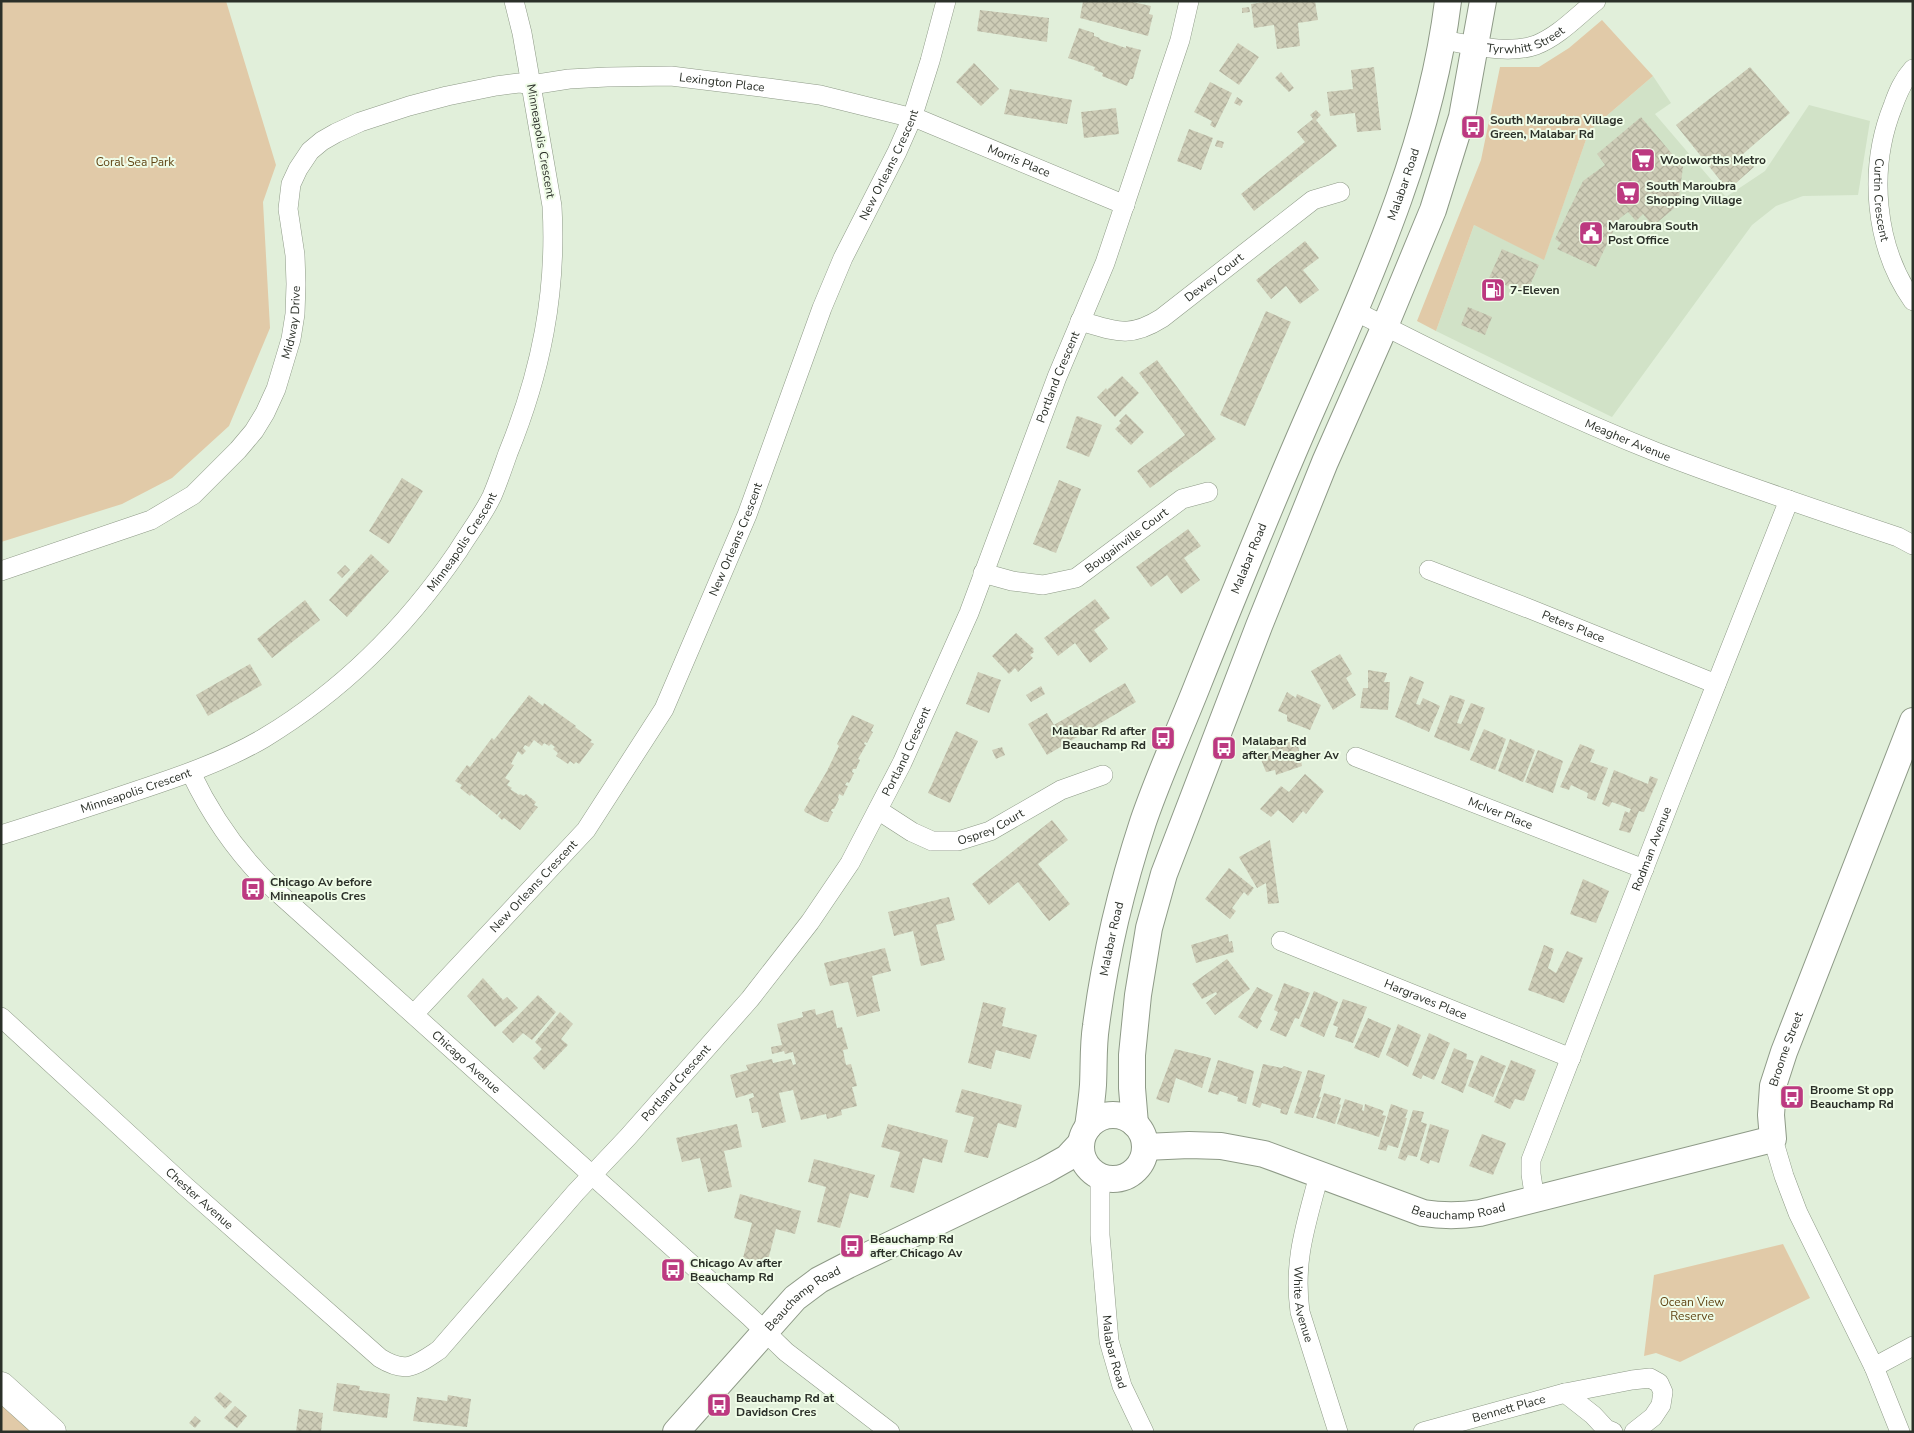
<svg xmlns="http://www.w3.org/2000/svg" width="1914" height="1433" font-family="'Nunito Sans',sans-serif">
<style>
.built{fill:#d1e2c7}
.green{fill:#e1caa8}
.building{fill:url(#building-cross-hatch)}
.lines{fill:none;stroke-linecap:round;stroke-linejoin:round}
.street-casing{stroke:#8e9a87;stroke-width:20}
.secondary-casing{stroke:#8e9a87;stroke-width:28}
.primary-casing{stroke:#8e9a87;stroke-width:29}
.street{stroke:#fff;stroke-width:19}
.secondary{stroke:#fff;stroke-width:26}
.primary{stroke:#fff;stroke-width:28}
.labels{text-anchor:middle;stroke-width:4;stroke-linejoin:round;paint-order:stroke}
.street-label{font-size:12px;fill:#2b3029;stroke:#effce7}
.poi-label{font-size:12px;font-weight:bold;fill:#2b3029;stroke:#effce7;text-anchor:start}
.park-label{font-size:12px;fill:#604414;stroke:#effce7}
</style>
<defs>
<pattern id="building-cross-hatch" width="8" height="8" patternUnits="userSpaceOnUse" patternTransform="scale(1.25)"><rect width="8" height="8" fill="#cecdb7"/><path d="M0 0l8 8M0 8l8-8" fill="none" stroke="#b1b09d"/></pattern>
</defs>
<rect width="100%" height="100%" fill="#e1efda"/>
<polygon class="built" points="1653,76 1671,103 1655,114 1726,197 1765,171 1809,105 1870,121 1858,195 1803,196 1776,206 1752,225 1612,417 1436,331 1474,225 1544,259 1589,131"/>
<g class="green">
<polygon points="1,1 226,1 276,165 263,202 270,328 229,426 172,478 122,504 1,542"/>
<polygon points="1602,20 1653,76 1589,131 1544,260 1474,225 1436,331 1417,321 1481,160 1500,67 1539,67 1569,48"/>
<polygon points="1783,1244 1810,1298 1680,1362 1656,1353 1644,1356 1654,1275"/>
<polygon points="1,1403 32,1432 1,1432"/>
</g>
<g class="building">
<polygon points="1083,1 1128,1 1151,6 1149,14 1153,15 1148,36 1080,18"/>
<polygon points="1272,1 1315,1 1318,20 1298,23 1300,46 1277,49 1274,25 1254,28 1251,4"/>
<polygon points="1249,7 1250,12 1242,13 1242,8"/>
<polygon points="980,10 1049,18 1047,42 977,31"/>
<polygon points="1079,28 1094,33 1094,36 1100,38 1099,39 1126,48 1126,46 1141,50 1133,79 1130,79 1127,86 1102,76 1103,73 1094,70 1095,67 1068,58"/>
<polygon points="1238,43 1259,57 1239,85 1219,71"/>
<polygon points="974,63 999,89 981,106 956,82"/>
<polygon points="1374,67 1381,130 1357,132 1355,113 1330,116 1327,92 1353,89 1351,70"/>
<polygon points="1750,67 1790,113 1743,154 1754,167 1728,190 1676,125"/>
<polygon points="1281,72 1294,88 1289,92 1275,78"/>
<polygon points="1210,82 1232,93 1215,128 1210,125 1212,121 1194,112"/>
<polygon points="1010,89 1072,100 1067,124 1004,114"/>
<polygon points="1237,97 1243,101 1240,106 1234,103"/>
<polygon points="1116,108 1119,134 1084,138 1081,112"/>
<polygon points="1316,110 1321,115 1316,120 1337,146 1254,211 1241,194 1305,142 1297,132 1313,119 1310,115"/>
<polygon points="1641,117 1683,167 1678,205 1653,226 1643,214 1636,221 1628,212 1619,219 1596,267 1557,249 1561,243 1555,239 1583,181 1605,165 1597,154"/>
<polygon points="1189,129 1213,138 1201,170 1177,161"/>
<polygon points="1217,140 1224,142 1222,148 1215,146"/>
<polygon points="1305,241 1319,258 1303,270 1319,290 1300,304 1286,286 1271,299 1256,280"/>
<polygon points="1502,249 1539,265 1526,294 1489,278"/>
<polygon points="1468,307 1492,317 1485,335 1461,325"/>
<polygon points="1266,311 1291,322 1245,426 1220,415"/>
<polygon points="1157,360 1216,439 1150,488 1137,471 1185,435 1139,373"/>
<polygon points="1122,376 1139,393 1115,417 1097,397 1106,388 1107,390"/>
<polygon points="1126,414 1144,432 1131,445 1115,429 1121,423 1119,421"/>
<polygon points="1078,416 1102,425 1089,457 1066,448 1076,417"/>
<polygon points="402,478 423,491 389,544 369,531"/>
<polygon points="1059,480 1081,489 1056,553 1033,544"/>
<polygon points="1188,529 1201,546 1184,558 1200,580 1181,594 1167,575 1151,587 1136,567"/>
<polygon points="371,554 389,571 347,617 329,600"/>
<polygon points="345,565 350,570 342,578 337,573"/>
<polygon points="1095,599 1110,618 1094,630 1108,649 1090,663 1075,643 1058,656 1044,638"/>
<polygon points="305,600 320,620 272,658 257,639"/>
<polygon points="1016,633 1034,649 1033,650 1034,652 1030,655 1033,658 1018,672 1015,668 1009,674 992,656"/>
<polygon points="1340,654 1352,674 1346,678 1356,695 1333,710 1311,671"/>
<polygon points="250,664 262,685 208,716 196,695"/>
<polygon points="1368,670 1387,673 1384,682 1390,682 1388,710 1360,708 1363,688 1368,688"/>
<polygon points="978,672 1001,680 989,713 966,704"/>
<polygon points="1410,676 1424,682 1416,704 1420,705 1423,698 1440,706 1429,732 1395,717"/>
<polygon points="1125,683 1136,702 1047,755 1028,724 1047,713 1054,725"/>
<polygon points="1041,686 1045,694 1031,702 1026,695"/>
<polygon points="1287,692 1296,698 1297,694 1321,705 1310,730 1287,721 1287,715 1278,711"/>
<polygon points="529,695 543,706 544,703 576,726 575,727 592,740 590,742 594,744 579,764 576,762 574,764 570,761 568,764 556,756 558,753 553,749 555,747 551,744 549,746 544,743 542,746 534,740 529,747 525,745 523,748 526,751 522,755 518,751 511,764 514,765 505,778 510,781 507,785 512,788 510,789 519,795 520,794 524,796 526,794 536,802 534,805 538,807 520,830 504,818 502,820 498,816 501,812 500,811 497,815 471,794 470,796 460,788 462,785 455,781 467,765 470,767 492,738 494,740"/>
<polygon points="1450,695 1465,700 1457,723 1461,724 1471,703 1485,708 1469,751 1434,737"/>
<polygon points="852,715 874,725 871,731 873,732 867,743 865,742 864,744 866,745 858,759 860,760 856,769 853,769 852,772 854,773 849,783 847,782 845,785 848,786 843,796 839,794 838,798 839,799 834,809 832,809 831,811 833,812 828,822 825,822 805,812 804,810 827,771 839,746 837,744"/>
<polygon points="1484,729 1506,739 1495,770 1470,760"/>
<polygon points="956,731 978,741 950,803 928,793"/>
<polygon points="1510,739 1535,750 1523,782 1498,771"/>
<polygon points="1297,740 1302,766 1276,775 1275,770 1266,772 1260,757 1272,753 1270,748"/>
<polygon points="1580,744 1595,750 1590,762 1608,768 1595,801 1587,798 1588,793 1571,785 1569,790 1560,787"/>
<polygon points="1002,747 1005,755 996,759 992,750"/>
<polygon points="1538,750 1563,761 1553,793 1525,782"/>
<polygon points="1614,770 1648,784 1650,776 1658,779 1644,812 1639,811 1630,833 1619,830 1625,811 1629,813 1631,809 1612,802 1609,807 1602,804"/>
<polygon points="1305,774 1324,791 1306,814 1303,811 1293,823 1278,810 1271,817 1260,809 1281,786 1289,792"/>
<polygon points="1052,820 1068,840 1038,864 1070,904 1049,921 1018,882 989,905 972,884"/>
<polygon points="1270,840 1279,903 1268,904 1266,883 1257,888 1239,857"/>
<polygon points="1229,868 1254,888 1248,896 1244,892 1232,908 1236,911 1230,919 1205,899"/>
<polygon points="1583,879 1609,891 1596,923 1570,914"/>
<polygon points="949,897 955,920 936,925 945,960 921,966 913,931 894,936 888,912"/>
<polygon points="1228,934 1229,942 1232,941 1234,952 1196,963 1191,945"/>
<polygon points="1544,945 1554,949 1548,968 1556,973 1567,951 1583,958 1564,1003 1528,990"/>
<polygon points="885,948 891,971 872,976 880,1011 857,1017 848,982 830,986 824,963"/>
<polygon points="1227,959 1250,989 1215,1015 1206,1003 1217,994 1216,992 1202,999 1192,984"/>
<polygon points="483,978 503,1000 507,997 518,1008 495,1027 467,996"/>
<polygon points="1284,983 1310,993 1299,1019 1295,1018 1286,1037 1270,1030 1278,1012 1274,1010"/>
<polygon points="1257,987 1273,995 1260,1019 1262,1021 1257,1029 1238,1017"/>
<polygon points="1314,991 1338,1002 1324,1037 1300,1026"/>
<polygon points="538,995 556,1012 532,1040 523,1033 513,1043 502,1032"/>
<polygon points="1343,999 1367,1007 1353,1043 1335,1037 1338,1027 1333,1025"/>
<polygon points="983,1002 1006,1008 1002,1026 1037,1035 1030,1059 996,1050 991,1069 968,1063"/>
<polygon points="815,1009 816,1015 833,1010 837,1028 842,1027 848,1049 843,1050 846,1065 851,1064 857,1086 852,1087 857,1106 841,1110 842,1115 827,1119 826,1114 801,1120 793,1090 779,1093 786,1122 762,1128 758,1112 752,1113 749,1099 754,1097 753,1093 736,1098 730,1075 748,1070 746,1065 772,1059 773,1063 791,1059 793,1065 796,1064 793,1052 785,1054 784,1051 772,1054 771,1047 782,1045 777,1024 803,1017 802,1012"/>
<polygon points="560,1012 573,1024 561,1039 568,1045 544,1070 533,1058 542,1049 535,1042"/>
<polygon points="1368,1018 1391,1028 1379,1058 1354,1048"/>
<polygon points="1398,1024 1421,1035 1408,1067 1386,1055"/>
<polygon points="1429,1033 1450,1043 1434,1080 1423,1075 1421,1079 1412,1075"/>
<polygon points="1454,1048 1467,1054 1466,1059 1474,1061 1463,1093 1441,1083"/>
<polygon points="1175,1049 1211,1058 1202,1088 1176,1078 1169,1103 1156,1099"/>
<polygon points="1481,1055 1506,1066 1493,1097 1468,1086"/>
<polygon points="1218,1060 1254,1071 1246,1104 1237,1101 1238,1097 1220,1091 1218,1095 1208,1092"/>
<polygon points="1511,1060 1536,1070 1524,1101 1515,1099 1510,1109 1494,1102"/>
<polygon points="1263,1064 1282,1068 1284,1066 1302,1072 1287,1115 1280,1113 1281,1109 1262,1103 1260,1108 1252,1105"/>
<polygon points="1308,1070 1325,1075 1319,1097 1321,1097 1313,1118 1294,1113"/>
<polygon points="962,1089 1022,1105 1016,1128 998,1123 988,1158 964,1152 974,1117 955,1112"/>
<polygon points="1324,1093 1341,1098 1339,1104 1341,1105 1335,1124 1316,1118"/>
<polygon points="1345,1099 1363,1105 1362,1110 1364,1111 1365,1104 1384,1111 1382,1115 1386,1116 1379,1137 1337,1124"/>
<polygon points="1391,1104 1408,1110 1405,1118 1407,1118 1398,1148 1388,1145 1386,1151 1378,1149"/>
<polygon points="1413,1110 1424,1112 1421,1122 1427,1124 1417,1157 1408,1155 1405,1161 1398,1158"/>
<polygon points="737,1124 742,1147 724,1151 732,1187 708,1192 700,1158 682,1162 676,1138"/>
<polygon points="888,1124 948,1140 942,1163 923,1158 914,1193 890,1187 900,1152 881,1147"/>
<polygon points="1430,1124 1449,1130 1439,1163 1430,1160 1429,1164 1420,1160"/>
<polygon points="1482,1134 1506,1143 1493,1175 1469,1166"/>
<polygon points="814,1159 875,1175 868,1198 850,1193 840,1228 817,1222 826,1187 808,1182"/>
<polygon points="740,1194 801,1211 795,1234 776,1229 767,1264 743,1258 752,1223 734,1218"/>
<polygon points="337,1383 360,1386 359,1390 390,1394 387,1418 333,1411"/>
<polygon points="220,1392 232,1402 225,1409 214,1398"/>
<polygon points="448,1395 471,1399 467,1427 413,1421 417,1397 447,1401"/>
<polygon points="235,1406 247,1416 237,1428 224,1418"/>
<polygon points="299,1409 323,1413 321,1432 296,1432"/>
<polygon points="195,1416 201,1421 195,1428 189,1423"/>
</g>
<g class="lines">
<defs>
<g id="street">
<path id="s1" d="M1443,40C1472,45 1508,55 1536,45C1559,36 1577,16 1596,1"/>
<path id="s2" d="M1913,69C1903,80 1898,92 1893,106C1868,168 1874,246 1913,301"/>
<path id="s3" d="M1355,311C1453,361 1553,411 1656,452C1736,483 1817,510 1898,537L1913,545"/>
<path id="s4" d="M1080,321C1115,331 1129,339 1162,318L1313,200L1340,192"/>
<path id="s5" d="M1429,570L1530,609L1716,684"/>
<path id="s6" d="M1,571L151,520L193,495L238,450L254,431L265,413L276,389L291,339L295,314L296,284L295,255L288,209L291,184L298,169L310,151L322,141L336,133L360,122L409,106L447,96L496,86L519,83L531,85L569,79L607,77L671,76L768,88L820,95L921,120L1125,205"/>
<path id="s7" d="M983,573L1012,581L1043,585L1076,578L1182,499L1208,492"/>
<path id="s8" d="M1356,757L1644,869"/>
<path id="s9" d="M191,773C212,817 239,856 275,890L750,1317L786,1352L890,1432"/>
<path id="s10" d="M878,810L912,832L932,841H958L990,831L1061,790L1103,775"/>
<path id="s11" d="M1,835C45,821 89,807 133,792C178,777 223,762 264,738C342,691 407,626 458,551C469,533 483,515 492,496C498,482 503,467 508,453C541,372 557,293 552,206L522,33L514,1"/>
<path id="s12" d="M1281,941L1571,1058"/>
<path id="s13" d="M414,1014L586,830L664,709L747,515L822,308L843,258L897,152L912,118L930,61L946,1"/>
<path id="s14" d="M1,1017L185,1186L380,1358C406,1374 415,1366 439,1350L576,1192L628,1137L750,999L810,922L850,863L902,763L969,613L1057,377L1105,263L1180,40L1189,1"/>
<polyline points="1773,1139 1784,1176 1798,1213 1874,1367 1900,1432"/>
<path id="s15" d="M1319,1175C1306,1225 1293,1260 1300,1312L1338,1432"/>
<path id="s16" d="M1100,1178V1235L1109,1341L1122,1386L1144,1432"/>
<path id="s17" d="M1535,1200L1531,1174V1160L1672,796L1789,500"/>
<polyline points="1874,1367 1913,1346"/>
<polyline points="1565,1393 1593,1415 1606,1429 1613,1432"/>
<path id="s18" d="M1423,1432L1565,1393L1632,1380L1650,1378L1659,1383L1663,1392L1661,1405L1653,1417L1634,1432"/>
</g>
<g id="secondary">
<circle cx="1113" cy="1147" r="32"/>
<polyline points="1135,1124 1132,1088 1132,1055 1138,995 1149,928 1164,874 1259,626 1325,462 1385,326 1433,210 1462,117 1483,1"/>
<path id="s19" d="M1088,1127C1090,1113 1092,1099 1093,1085C1094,1065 1093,1045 1096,1026C1105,956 1121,889 1143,822C1159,775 1180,730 1198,684C1236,589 1274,495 1315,402C1371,274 1431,141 1448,1"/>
<path id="s20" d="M1145,1147L1189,1145L1221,1146L1264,1154L1423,1213C1442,1216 1460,1216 1480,1213L1773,1139L1771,1115L1773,1086L1784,1052L1913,721"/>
<path id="s21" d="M676,1432L795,1298L819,1280L848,1265L1044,1171L1067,1158L1080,1144"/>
</g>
<polyline id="primary" points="1,1386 52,1432"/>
</defs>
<use href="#street" class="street-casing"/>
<use href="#secondary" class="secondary-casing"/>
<use href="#primary" class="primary-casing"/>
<use href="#street" class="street"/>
<use href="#secondary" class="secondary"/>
<use href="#primary" class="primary"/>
</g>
<defs>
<symbol id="bus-square" viewBox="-11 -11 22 22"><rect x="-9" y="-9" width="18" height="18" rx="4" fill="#bc3980" stroke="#effce7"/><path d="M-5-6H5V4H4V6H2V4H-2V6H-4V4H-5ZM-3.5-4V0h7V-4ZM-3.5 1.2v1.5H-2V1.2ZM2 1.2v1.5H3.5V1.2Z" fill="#fff"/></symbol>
<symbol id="supermarket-square" viewBox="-11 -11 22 22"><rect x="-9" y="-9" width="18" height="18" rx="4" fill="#bc3980" stroke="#effce7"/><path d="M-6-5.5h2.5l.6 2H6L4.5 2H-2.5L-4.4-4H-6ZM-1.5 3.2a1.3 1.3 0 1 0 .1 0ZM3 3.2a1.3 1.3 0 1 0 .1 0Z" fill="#fff"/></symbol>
<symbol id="civic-square" viewBox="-11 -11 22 22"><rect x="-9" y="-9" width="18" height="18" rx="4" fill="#bc3980" stroke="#effce7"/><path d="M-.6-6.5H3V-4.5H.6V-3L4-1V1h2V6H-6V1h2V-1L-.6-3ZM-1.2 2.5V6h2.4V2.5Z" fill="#fff"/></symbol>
<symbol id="fuel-square" viewBox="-11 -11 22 22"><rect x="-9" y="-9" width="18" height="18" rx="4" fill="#bc3980" stroke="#effce7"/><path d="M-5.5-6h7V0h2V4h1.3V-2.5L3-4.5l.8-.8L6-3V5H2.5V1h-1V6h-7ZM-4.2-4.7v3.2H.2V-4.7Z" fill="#fff"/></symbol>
</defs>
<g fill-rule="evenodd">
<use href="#bus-square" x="1459" y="113" width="28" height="28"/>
<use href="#supermarket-square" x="1629" y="146" width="28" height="28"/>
<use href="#supermarket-square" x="1614" y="179" width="28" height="28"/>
<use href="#civic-square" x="1577" y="219" width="28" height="28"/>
<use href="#fuel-square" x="1479" y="276" width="28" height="28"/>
<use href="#bus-square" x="1149" y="724" width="28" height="28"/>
<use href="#bus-square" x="1210" y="734" width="28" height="28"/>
<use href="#bus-square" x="239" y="875" width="28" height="28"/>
<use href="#bus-square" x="1778" y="1083" width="28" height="28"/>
<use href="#bus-square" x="838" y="1232" width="28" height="28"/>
<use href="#bus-square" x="659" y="1256" width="28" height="28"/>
<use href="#bus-square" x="705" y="1391" width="28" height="28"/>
</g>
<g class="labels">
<g class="street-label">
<text dy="4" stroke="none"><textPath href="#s1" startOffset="85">Tyrwhitt Street</textPath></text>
<text dy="4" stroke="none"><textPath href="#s6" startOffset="1016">Lexington Place</textPath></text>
<text transform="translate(541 141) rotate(80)" y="4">Minneapolis Crescent</text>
<text dy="4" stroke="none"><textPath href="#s6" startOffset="1325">Morris Place</textPath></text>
<text dy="4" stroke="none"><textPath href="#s13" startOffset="985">New Orleans Crescent</textPath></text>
<text dy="4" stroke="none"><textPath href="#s19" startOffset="1000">Malabar Road</textPath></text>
<text dy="4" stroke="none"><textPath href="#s2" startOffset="138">Curtin Crescent</textPath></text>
<text dy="4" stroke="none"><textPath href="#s4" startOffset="152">Dewey Court</textPath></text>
<text dy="4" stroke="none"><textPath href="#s6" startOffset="412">Midway Drive</textPath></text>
<text dy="4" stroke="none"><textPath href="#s14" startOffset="1742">Portland Crescent</textPath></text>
<text dy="4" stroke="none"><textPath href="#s3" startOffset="302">Meagher Avenue</textPath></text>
<text dy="4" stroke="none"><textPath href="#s13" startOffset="580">New Orleans Crescent</textPath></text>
<text dy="4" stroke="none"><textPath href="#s11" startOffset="562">Minneapolis Crescent</textPath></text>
<text dy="4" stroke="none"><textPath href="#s7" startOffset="158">Bougainville Court</textPath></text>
<text dy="4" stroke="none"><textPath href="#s19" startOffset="595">Malabar Road</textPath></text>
<text dy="4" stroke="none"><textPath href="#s5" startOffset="155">Peters Place</textPath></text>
<text dy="4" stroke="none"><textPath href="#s14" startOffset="1338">Portland Crescent</textPath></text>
<text dy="4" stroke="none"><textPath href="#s11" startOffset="142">Minneapolis Crescent</textPath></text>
<text dy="4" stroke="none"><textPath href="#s8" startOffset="155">McIver Place</textPath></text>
<text dy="4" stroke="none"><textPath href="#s10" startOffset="124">Osprey Court</textPath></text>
<text dy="4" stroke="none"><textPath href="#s17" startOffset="374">Rodman Avenue</textPath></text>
<text dy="4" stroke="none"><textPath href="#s13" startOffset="175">New Orleans Crescent</textPath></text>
<text dy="4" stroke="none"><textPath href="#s19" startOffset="190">Malabar Road</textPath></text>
<text dy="4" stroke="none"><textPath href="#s12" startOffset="156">Hargraves Place</textPath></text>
<text dy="4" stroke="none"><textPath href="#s20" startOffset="741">Broome Street</textPath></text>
<text dy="4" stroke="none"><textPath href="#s9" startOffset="402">Chicago Avenue</textPath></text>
<text dy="4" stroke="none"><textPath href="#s14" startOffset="932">Portland Crescent</textPath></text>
<text dy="4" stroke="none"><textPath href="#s14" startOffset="269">Chester Avenue</textPath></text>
<text dy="4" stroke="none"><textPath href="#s20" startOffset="325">Beauchamp Road</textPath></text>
<text dy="4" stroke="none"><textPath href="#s21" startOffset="185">Beauchamp Road</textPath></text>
<text dy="4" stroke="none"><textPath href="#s15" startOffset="132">White Avenue</textPath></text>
<text dy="4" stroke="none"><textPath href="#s16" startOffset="175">Malabar Road</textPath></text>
<text dy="4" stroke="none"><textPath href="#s18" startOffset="89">Bennett Place</textPath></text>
</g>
<g class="poi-label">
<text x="1490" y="124">South Maroubra Village<tspan x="1490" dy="14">Green, Malabar Rd</tspan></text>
<text x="1660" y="164">Woolworths Metro</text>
<text x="1646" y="190">South Maroubra<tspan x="1646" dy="14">Shopping Village</tspan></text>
<text x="1608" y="230">Maroubra South<tspan x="1608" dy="14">Post Office</tspan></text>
<text x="1510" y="294">7-Eleven</text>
<text x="1146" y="735" text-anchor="end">Malabar Rd after<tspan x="1146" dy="14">Beauchamp Rd</tspan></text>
<text x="1242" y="745">Malabar Rd<tspan x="1242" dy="14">after Meagher Av</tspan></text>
<text x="270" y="886">Chicago Av before<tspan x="270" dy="14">Minneapolis Cres</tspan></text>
<text x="1810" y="1094">Broome St opp<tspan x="1810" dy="14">Beauchamp Rd</tspan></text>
<text x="870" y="1243">Beauchamp Rd<tspan x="870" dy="14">after Chicago Av</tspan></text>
<text x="690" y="1267">Chicago Av after<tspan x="690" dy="14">Beauchamp Rd</tspan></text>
<text x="736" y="1402">Beauchamp Rd at<tspan x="736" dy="14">Davidson Cres</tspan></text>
</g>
<g class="park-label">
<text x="135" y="166">Coral Sea Park</text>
<text x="1692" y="1306">Ocean View<tspan x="1692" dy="14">Reserve</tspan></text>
</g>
</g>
<rect width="1914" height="1433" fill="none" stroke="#2b3029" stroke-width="5"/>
</svg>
